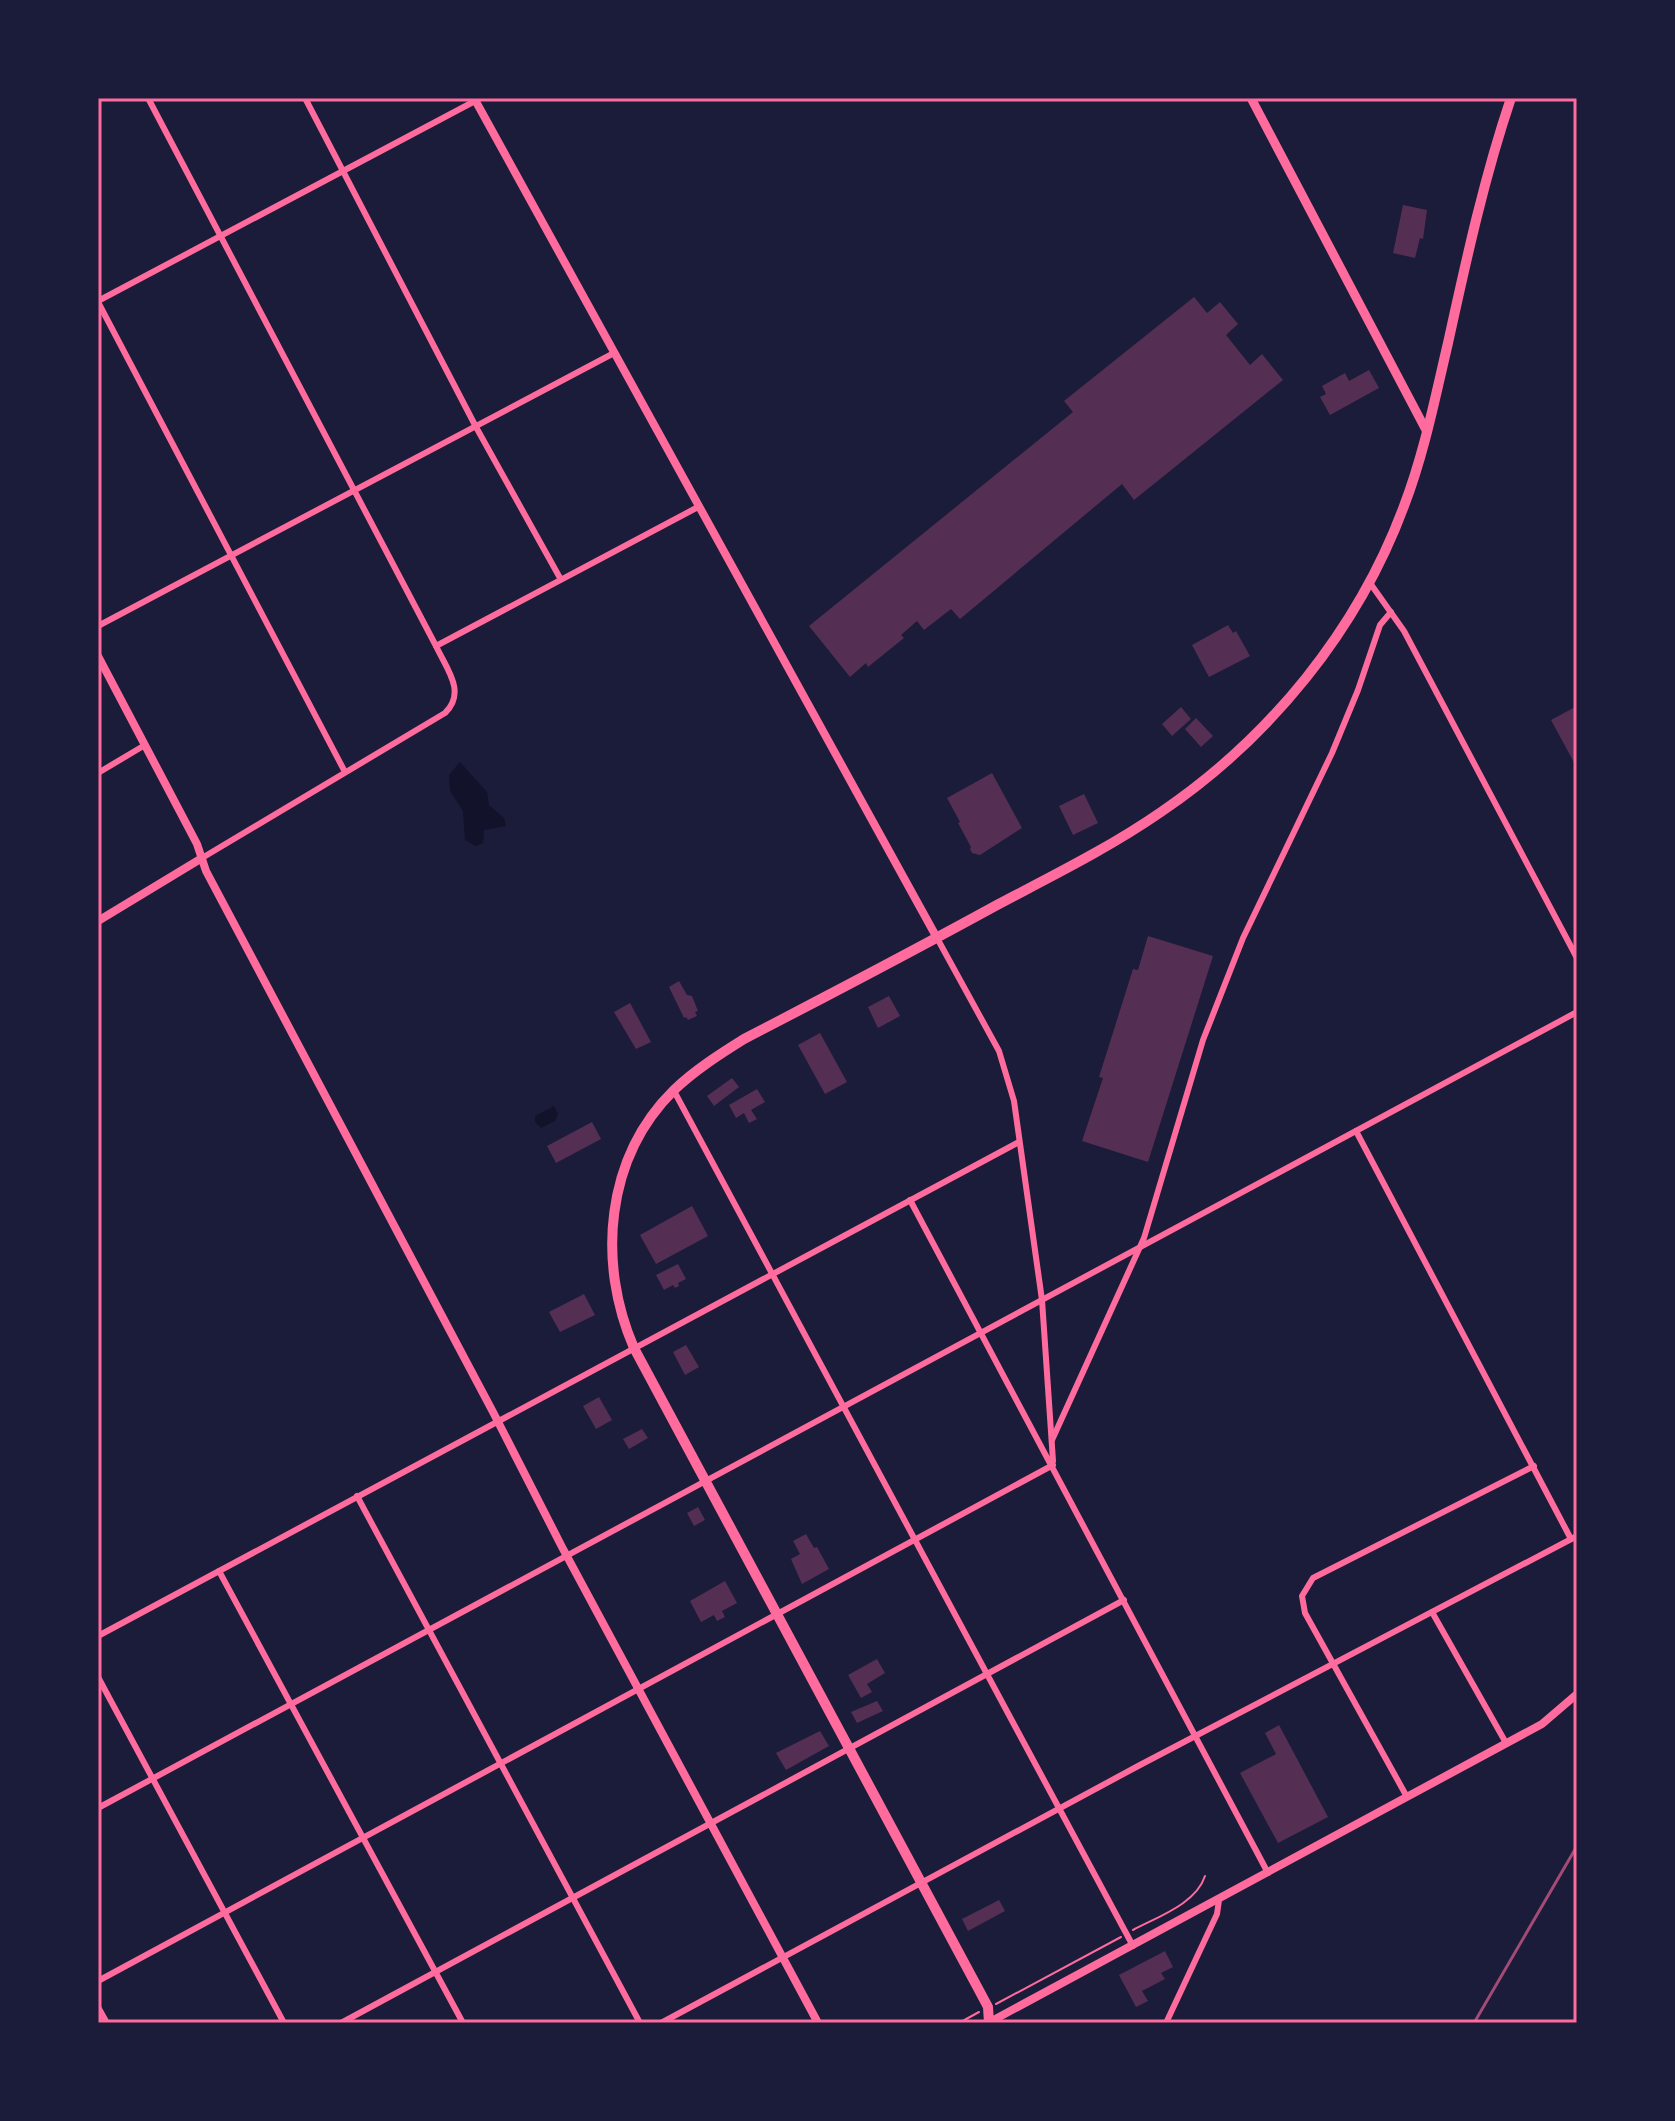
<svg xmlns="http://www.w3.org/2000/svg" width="1675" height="2121" font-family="Karla,sans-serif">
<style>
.water{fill:#12122b}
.building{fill:#542f53}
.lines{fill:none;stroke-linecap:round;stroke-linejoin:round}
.path{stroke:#ff6b9d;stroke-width:2}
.minor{stroke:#ff6b9d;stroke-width:6}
.tertiary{stroke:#ff6b9d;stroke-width:8}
.secondary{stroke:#ff6b9d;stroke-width:9}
.primary{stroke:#ff6b9d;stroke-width:10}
.rail{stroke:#a44b75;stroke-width:3}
.neatline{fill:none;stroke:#ff6b9d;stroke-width:3}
</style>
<rect width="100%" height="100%" fill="#1b1b3a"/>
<g class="water">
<polygon points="460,762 487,792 489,805 504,818 506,826 484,830 483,843 476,846 465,840 463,811 450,791 449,775"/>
<polygon points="554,1106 558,1114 555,1121 541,1128 535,1122 535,1116"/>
</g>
<g class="building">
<polygon points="1403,205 1427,210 1423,239 1420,238 1415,258 1393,253"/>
<polygon points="1194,297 1207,313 1220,302 1238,324 1226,335 1250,365 1262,354 1283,380 1134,500 1122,484 960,619 951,609 924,630 917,621 901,635 904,638 868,667 866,663 850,677 809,626 1073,412 1064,401"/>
<polygon points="1369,370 1379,388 1330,415 1320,397 1326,394 1322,386 1345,373 1349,381"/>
<polygon points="1228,625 1233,633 1236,631 1250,656 1209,677 1192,645"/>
<polygon points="1577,706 1577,768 1551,720"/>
<polygon points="1181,707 1191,719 1172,736 1162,724"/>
<polygon points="1196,718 1213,736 1201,747 1185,729"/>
<polygon points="992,773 1022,828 980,855 972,853 970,849 971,847 958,823 960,822 947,798"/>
<polygon points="1084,794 1098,823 1073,835 1059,806"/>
<polygon points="1148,936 1213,956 1148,1162 1082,1141 1103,1078 1099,1077 1133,969 1138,970"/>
<polygon points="679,981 687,995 692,996 698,1011 695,1012 697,1016 688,1020 686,1017 684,1018 669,987"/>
<polygon points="889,996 900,1016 878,1028 868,1007"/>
<polygon points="630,1003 651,1042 636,1049 614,1012"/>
<polygon points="820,1033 847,1082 825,1094 798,1045"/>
<polygon points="732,1078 739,1087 714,1106 707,1096"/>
<polygon points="757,1089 765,1102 751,1110 757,1119 749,1123 744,1113 736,1118 729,1105"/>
<polygon points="592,1122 601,1139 556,1163 547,1146"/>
<polygon points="692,1206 708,1236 656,1264 640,1235"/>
<polygon points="678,1264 686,1279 678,1283 679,1286 675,1288 673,1285 664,1290 656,1275"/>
<polygon points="584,1294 595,1315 560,1332 549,1312"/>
<polygon points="686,1345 699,1367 685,1375 673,1352"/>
<polygon points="599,1397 612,1420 596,1429 583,1406"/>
<polygon points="642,1429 648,1438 629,1449 623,1439"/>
<polygon points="698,1507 705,1520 694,1526 687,1513"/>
<polygon points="806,1534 814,1548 817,1547 829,1569 802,1584 791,1559 800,1554 793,1541"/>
<polygon points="725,1581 737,1603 722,1611 725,1617 717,1621 714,1615 701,1622 690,1601"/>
<polygon points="877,1659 885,1673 867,1684 872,1692 861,1698 848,1675"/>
<polygon points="877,1701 883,1711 857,1723 851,1712"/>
<polygon points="1279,1725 1328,1817 1278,1843 1240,1773 1276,1754 1265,1733"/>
<polygon points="820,1731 829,1746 786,1770 776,1753"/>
<polygon points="999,1900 1005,1911 968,1931 962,1919"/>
<polygon points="1165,1951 1173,1967 1161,1973 1165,1979 1142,1991 1148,2001 1136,2007 1119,1975"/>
</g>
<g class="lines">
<g class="path">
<path d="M1133,1930C1157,1917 1196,1904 1205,1876"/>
<polyline points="996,2004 1121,1937"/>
<polyline points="959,2023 979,2012"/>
</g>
<g class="minor">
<path d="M148,98L436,646C446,668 467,692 445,713L202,858"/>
<polyline points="305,98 476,427 560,578"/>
<polyline points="98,301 475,101"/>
<polyline points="98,302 345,772"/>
<polyline points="1370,583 1404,631 1577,958"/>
<polyline points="98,626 614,353"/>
<polyline points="436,646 698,507"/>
<polyline points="98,773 145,745"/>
<polyline points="937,938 999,1051 1014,1101 1042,1300 1053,1461"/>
<polyline points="674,1091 1133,1946"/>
<polyline points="1356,1131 1571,1539"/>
<polyline points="910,1200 1268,1873"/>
<polyline points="1052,1440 1144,1238 1203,1040 1243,938 1332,753 1358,690 1380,625 1391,612"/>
<polyline points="357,1496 640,2023"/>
<polyline points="219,1571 463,2023"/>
<polyline points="1432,1612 1506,1743"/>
<polyline points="98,1636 1019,1142"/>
<polyline points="98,1677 284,2023"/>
<polyline points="1407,1797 1305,1613 1302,1596 1313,1578 1534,1466"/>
<polyline points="98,1808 1577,1012"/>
<polyline points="98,1981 1053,1465"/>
<polyline points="98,2007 107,2023"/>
<polyline points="341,2023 1124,1600"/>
<polyline points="661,2023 1140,1765 1577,1536"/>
<polyline points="1166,2023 1217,1914 1219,1900"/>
</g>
<g class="tertiary">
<polyline points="474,98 937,938"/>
<polyline points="98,656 197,844 206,871 493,1412 562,1547 818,2023"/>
<polyline points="98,921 202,858"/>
<polyline points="988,2023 1542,1724 1577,1694"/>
</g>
<polyline class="secondary" points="1251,98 1427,432"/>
<path class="primary" d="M989,2023L988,2007L980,1992L634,1348C597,1263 605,1158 674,1090C695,1070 720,1054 744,1039C829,995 913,951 997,905C1052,876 1109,848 1161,812C1270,738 1358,630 1404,506C1424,454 1435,398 1448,343C1466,261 1484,178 1511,98"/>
<polyline class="rail" points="1474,2023 1577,1846"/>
</g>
<rect width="1675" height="2121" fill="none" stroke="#1b1b3a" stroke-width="200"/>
<rect x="100" y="100" width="1475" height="1921" class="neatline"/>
</svg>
